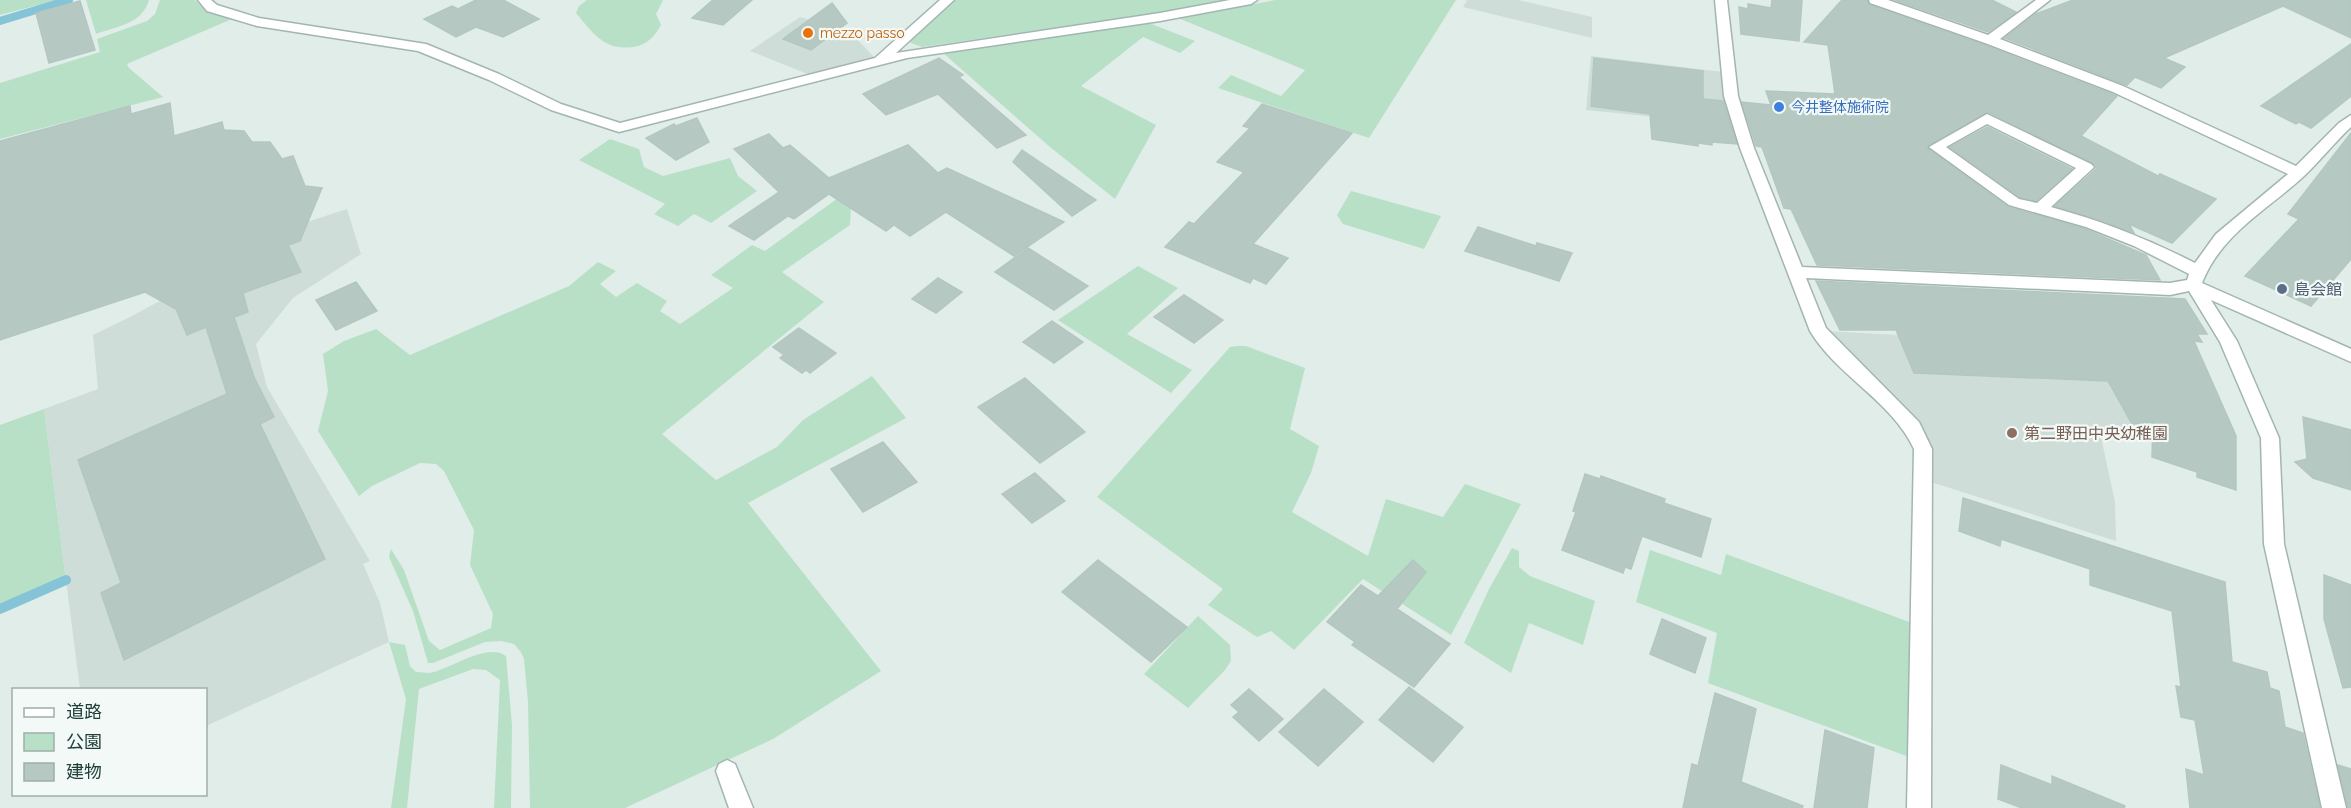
<svg xmlns="http://www.w3.org/2000/svg" width="2351" height="808" font-family="Raleway,'Noto Sans JP',sans-serif">
<style>
.built{fill:#cfddd8}
.green{fill:#b8e0c7}
.lines{fill:none;stroke-linecap:round;stroke-linejoin:round}
.stream-far1{stroke:#85c3d7;stroke-width:8}
.stream{stroke:#85c3d7;stroke-width:10}
.building{fill:#b6c8c2;stroke:#b3c7c1;stroke-width:1.5}
.minor-casing{stroke:#a3b5b1;stroke-width:3}
.minor{fill:#fff;fill-rule:evenodd}
.food-dot{fill:#e8710a;stroke:#f2f9f6;stroke-width:2}
.shop-dot{fill:#3f7fe0;stroke:#f2f9f6;stroke-width:2}
.service-dot{fill:#5c6f8a;stroke:#f2f9f6;stroke-width:2}
.education-dot{fill:#8d6e63;stroke:#f2f9f6;stroke-width:2}
.labels{text-anchor:middle;stroke-width:4.5;stroke-linejoin:round;paint-order:stroke}
.far-food-label{font-size:14px;fill:#c56008;stroke:#f2f9f6;text-anchor:start}
.far-shop-label{font-size:14px;fill:#366cbe;stroke:#f2f9f6;text-anchor:start}
.service-label{font-size:16px;fill:#4e5e75;stroke:#f2f9f6;text-anchor:start}
.education-label{font-size:16px;fill:#785e54;stroke:#f2f9f6;text-anchor:start}
</style>
<rect width="100%" height="100%" fill="#e1ede9"/>
<g class="built">
<polygon points="1467,0 1519,0 1592,17 1592,38 1463,7"/>
<polygon points="800,17 849,31 874,57 810,75 750,51"/>
<polygon points="1591,56 1723,72 1735,125 1586,110"/>
<polygon points="347,209 361,254 293,298 256,344 267,387 370,561 363,564 380,603 389,642 206,726 206,690 80,689 44,409 98,389 93,335 132,316 301,224"/>
<polygon points="1827,331 2152,349 2182,422 2099,428 2115,502 2116,541 1931,482 1929,446 1921,429"/>
</g>
<g class="green">
<polygon points="0,0 57,0 0,15"/>
<path d="M86,0H149C142,24 118,26 96,34Z"/>
<polygon points="160,0 195,0 205,10 232,19 127,64 129,68 163,97 0,139 0,83 100,52 97,39 147,21 155,14"/>
<path d="M587,0H663L656,14L661,25C654,37 647,45 633,47C604,51 593,33 576,13L579,6Z"/>
<polygon points="955,0 1227,0 1144,15 922,47 911,43 910,40"/>
<polygon points="1276,0 1456,0 1369,138 1218,88 1231,75 1281,96 1305,70 1178,18"/>
<polygon points="1149,23 1195,41 1180,53 1143,37 1081,86 1156,125 1115,199 1050,147 943,53"/>
<polygon points="610,139 639,149 644,167 663,176 730,158 738,176 757,191 711,223 694,214 678,226 654,214 665,204 579,160"/>
<polygon points="1351,191 1441,216 1424,249 1343,224 1337,215"/>
<polygon points="838,198 851,207 850,225 782,272 824,302 662,434 716,480 777,447 803,420 872,376 906,418 748,503 881,671 773,739 625,808 530,808 528,702 524,659 521,652 514,644 501,641 485,642 433,663 428,663 413,611 389,557 391,549 404,570 429,641 440,650 491,628 493,614 470,565 474,530 444,471 436,464 420,463 372,486 359,496 318,431 328,391 323,354 344,341 376,329 410,355 569,286 598,262 616,271 600,284 616,297 637,283 667,301 660,311 680,324 733,288 711,275 752,245 765,251"/>
<polygon points="1138,266 1178,288 1127,334 1192,370 1171,393 1058,320"/>
<polygon points="1237,346 1246,346 1305,368 1290,429 1319,446 1311,473 1292,512 1368,556 1386,499 1443,517 1465,484 1521,504 1451,635 1363,579 1294,650 1271,631 1257,637 1208,605 1223,589 1097,497 1230,347"/>
<polygon points="44,409 66,581 0,611 0,425"/>
<polygon points="1512,548 1519,551 1519,567 1530,576 1595,601 1583,645 1529,623 1511,673 1464,643 1489,589"/>
<polygon points="1650,550 1721,575 1726,554 1912,623 1909,757 1708,683 1717,633 1636,602"/>
<polygon points="1198,616 1230,645 1231,661 1225,670 1188,708 1144,674"/>
<path d="M389,642L405,645L410,666L416,672C421,672 426,673 430,673C450,669 488,642 506,656L512,725L511,808H494L500,680L486,670L473,669L419,689L407,808H391L406,699Z"/>
</g>
<g class="lines">
<polyline class="stream-far1" points="0,21 69,0"/>
<polyline class="stream" points="0,609 66,580"/>
</g>
<g class="building">
<polygon points="476,0 503,0 539,19 503,37 476,27 456,37 424,19 452,6 458,9"/>
<polygon points="713,0 752,0 723,25 692,18"/>
<polygon points="1772,0 1802,0 1799,41 1741,34 1739,7 1748,9 1748,4 1771,8"/>
<polygon points="1842,0 1867,0 1869,5 1984,45 2117,96 2081,136 2158,176 2160,174 2216,199 2172,243 2129,224 2134,233 2055,206 2096,169 2096,165 1988,112 1927,148 2008,207 2085,229 2146,255 2160,280 1817,265 1791,209 1784,208 1762,147 1756,146 1742,102 1771,105 1766,91 1835,94 1828,45 1804,42"/>
<polygon points="1895,0 1992,0 2016,12 1988,32"/>
<polygon points="2073,0 2351,0 2351,38 2283,6 2164,58 2185,67 2161,88 2135,77 2127,85 2005,38 2036,14"/>
<polygon points="80,1 95,50 49,63 36,13"/>
<polygon points="832,3 847,23 811,50 783,39"/>
<polygon points="2351,44 2351,96 2311,128 2299,122 2296,124 2261,106"/>
<polygon points="939,58 963,75 959,77 1026,135 997,148 938,94 886,115 863,94"/>
<polygon points="1594,58 1703,71 1703,99 1723,101 1737,144 1712,142 1712,145 1698,143 1698,146 1652,139 1650,114 1591,106"/>
<polygon points="170,103 174,136 222,122 224,130 244,131 252,142 270,142 282,159 293,156 305,186 322,188 300,241 288,245 301,272 243,293 248,312 234,317 254,377 274,417 260,424 325,559 124,660 101,593 121,583 78,460 227,394 206,327 187,335 176,309 145,292 0,340 0,141 130,106 131,114"/>
<polygon points="1262,104 1352,133 1253,244 1288,258 1266,284 1253,278 1250,283 1165,247 1189,222 1194,224 1244,172 1217,162 1250,128 1243,126"/>
<polygon points="697,118 709,142 676,160 646,138 674,124 676,126"/>
<polygon points="1987,127 2072,169 2036,201 2020,197 1950,147"/>
<polygon points="2351,133 2351,259 2311,306 2245,276 2299,219 2288,214"/>
<polygon points="769,134 783,148 790,145 829,178 908,145 938,173 947,168 1064,222 1014,256 946,212 910,236 894,225 886,231 829,194 794,219 788,216 754,240 729,226 779,192 734,149"/>
<polygon points="1022,150 1096,200 1072,216 1013,162"/>
<polygon points="1478,227 1536,246 1537,243 1572,253 1559,281 1465,251"/>
<polygon points="1028,248 1088,286 1054,310 995,272"/>
<polygon points="938,278 962,292 936,313 912,299"/>
<polygon points="1816,281 2185,299 2207,334 2197,334 2202,342 2194,341 2236,436 2236,490 2197,477 2197,472 2152,457 2153,422 2132,424 2108,381 1914,373 1896,330 1840,330"/>
<polygon points="356,282 377,311 336,330 316,300"/>
<polygon points="1184,295 1223,320 1194,343 1154,317"/>
<polygon points="1052,321 1083,342 1054,363 1023,342"/>
<polygon points="799,328 836,353 810,373 806,370 802,373 780,358 784,355 773,347"/>
<polygon points="1025,378 1085,432 1040,463 978,407"/>
<polygon points="2303,417 2351,430 2351,490 2313,478 2295,462 2307,459"/>
<polygon points="883,442 917,482 863,512 831,469"/>
<polygon points="1035,473 1065,501 1032,523 1002,494"/>
<polygon points="1585,474 1600,479 1601,476 1665,499 1664,503 1711,519 1701,557 1642,536 1631,569 1625,567 1623,573 1562,550 1576,512 1573,511"/>
<polygon points="1963,498 2225,582 2232,662 2267,672 2270,688 2279,691 2285,727 2303,733 2320,808 2190,808 2186,769 2204,775 2195,720 2181,717 2176,686 2181,687 2172,611 2090,585 2090,569 2001,539 2000,546 1959,531"/>
<polygon points="1098,560 1187,627 1151,662 1062,592"/>
<polygon points="1413,560 1426,572 1397,609 1450,644 1414,687 1352,645 1355,642 1327,622 1361,585 1378,596"/>
<polygon points="2324,575 2351,585 2351,687 2343,688 2324,619"/>
<polygon points="1662,619 1706,638 1695,673 1650,654"/>
<polygon points="1409,687 1463,727 1433,762 1379,720"/>
<polygon points="1249,689 1283,719 1259,741 1233,717 1239,712 1231,705"/>
<polygon points="1324,689 1363,722 1318,766 1279,732"/>
<polygon points="1715,693 1756,709 1741,782 1803,806 1802,808 1683,808 1692,764 1698,766"/>
<polygon points="1825,730 1874,748 1867,808 1814,808"/>
<polygon points="2001,765 2052,785 2052,776 2125,806 2124,808 2022,808 1998,799"/>
<polygon points="2338,765 2351,769 2351,808 2348,808"/>
</g>
<g class="lines">
<defs>
<g id="minor">
<polygon points="198,0 211,0 217,5 259,18 426,44 499,74 561,104 620,123 875,58 940,0 954,0 896,53 1160,13 1230,0 1257,0 1251,4 1160,21 907,58 619,132 551,110 489,80 418,51 257,26 207,11"/>
<path d="M1715,0H1727L1738,96L1754,148L1802,267L2170,283L2187,280L2189,274L2134,246L2086,227L2009,205L1929,147L1987,114L2091,164L2094,167L2091,170L2051,207C2102,221 2148,239 2195,263L2216,234L2288,174L2113,92L1985,43L1870,3L1869,0H1888L1988,35L2036,0H2050L2000,39L2123,86L2296,166L2339,123L2351,115V127C2334,143 2320,161 2303,177C2267,210 2221,234 2202,283L2351,349V362L2211,300L2237,341L2279,438L2284,544L2346,808H2322L2264,544L2261,438L2220,342L2189,291L2170,295L1806,278L1826,328L1919,422L1932,449L1931,808H1907L1914,449C1892,401 1837,376 1810,331L1740,148L1724,96ZM1987,124L2076,168L2037,203L2019,199L1946,147Z"/>
<polygon points="727,760 735,764 753,808 729,808 716,771 719,764"/>
</g>
</defs>
<use href="#minor" class="minor-casing"/>
<use href="#minor" class="minor"/>
</g>
<circle class="food-dot" cx="808" cy="33" r="6"/>
<circle class="shop-dot" cx="1779" cy="107" r="6"/>
<circle class="service-dot" cx="2282" cy="289" r="6"/>
<circle class="education-dot" cx="2012" cy="433" r="6"/>
<g class="labels">
<g class="far-food-label">
<text x="820" y="38">mezzo passo</text>
</g>
<g class="far-shop-label">
<text x="1791" y="112">今井整体施術院</text>
</g>
<g class="service-label">
<text x="2294" y="295">島会館</text>
</g>
<g class="education-label">
<text x="2024" y="439">第二野田中央幼稚園</text>
</g>
</g>
<rect x="12" y="688" width="195" height="108" fill="#f2f9f6" stroke="#9eafab" stroke-width="1.5"/>
<rect x="24" y="708" width="30" height="9" fill="#ffffff" stroke="#9eafab" stroke-width="1.5"/>
<text x="66" y="718" font-size="18" fill="#203f3a">道路</text>
<rect x="24" y="733" width="30" height="18" fill="#b8e0c7" stroke="#9eafab" stroke-width="1.5"/>
<text x="66" y="748" font-size="18" fill="#203f3a">公園</text>
<rect x="24" y="763" width="30" height="18" fill="#b6c8c2" stroke="#9eafab" stroke-width="1.5"/>
<text x="66" y="778" font-size="18" fill="#203f3a">建物</text>
</svg>
